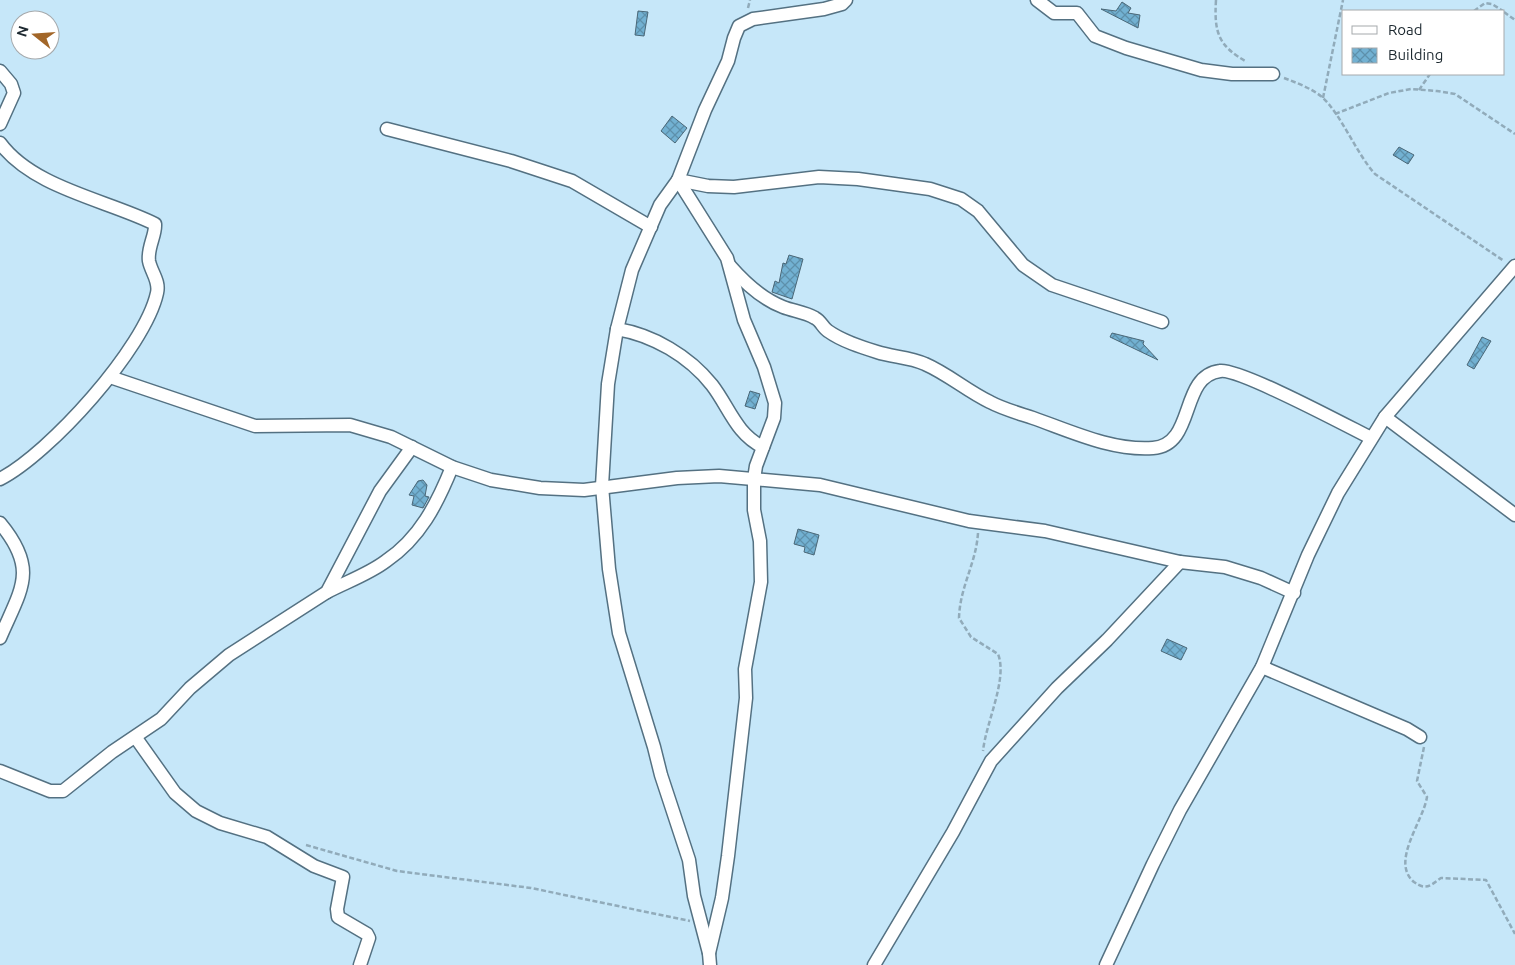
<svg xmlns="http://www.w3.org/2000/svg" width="1515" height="965" font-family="Ubuntu,sans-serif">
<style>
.building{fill:url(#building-cross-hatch);stroke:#4a6777}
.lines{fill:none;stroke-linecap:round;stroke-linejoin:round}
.minor-casing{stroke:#547182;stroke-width:15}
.path{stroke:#91abba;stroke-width:2.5;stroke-dasharray:5 2.5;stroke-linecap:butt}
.minor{stroke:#fff;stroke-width:12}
</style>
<defs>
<pattern id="building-cross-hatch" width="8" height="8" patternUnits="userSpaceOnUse" patternTransform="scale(1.25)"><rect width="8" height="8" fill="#72b1d2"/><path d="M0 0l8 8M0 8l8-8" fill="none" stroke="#5d90ab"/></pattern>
</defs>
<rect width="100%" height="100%" fill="#c6e7f9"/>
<g class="building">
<polygon points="1122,2 1131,8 1128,13 1140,15 1138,28 1101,9 1116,11"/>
<polygon points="638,11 648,12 644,36 635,35"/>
<polygon points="672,116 687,128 675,143 661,131"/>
<polygon points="1399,147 1414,155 1408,164 1393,155"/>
<polygon points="789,255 803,259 792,299 772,292 775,281 779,283 783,263 786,264"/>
<polygon points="1112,333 1144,341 1143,344 1158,360 1110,337"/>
<polygon points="1482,337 1491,341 1474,369 1467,365"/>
<polygon points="750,391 760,394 755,409 745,406"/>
<polygon points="423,480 427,485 425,496 429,497 423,508 412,505 414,496 409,495 418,481"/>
<polygon points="798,529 819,535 814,555 804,552 805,547 794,544"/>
<polygon points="1167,639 1187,648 1181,660 1161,651"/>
</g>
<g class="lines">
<defs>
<g id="minor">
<polyline points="1037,0 1054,13 1077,13 1095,36 1126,48 1201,70 1232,74 1273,74"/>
<polyline points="0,71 11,84 14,93 0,124"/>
<polyline points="387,129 511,161 572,181 651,227"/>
<path d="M0,143C33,188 107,200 155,224C156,235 147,248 149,261C151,272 160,281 157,293C145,348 49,454 0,479"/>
<polyline points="678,180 727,258 744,320 764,367 775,403 774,418 756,466 754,479 754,510 760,541 761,582 745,669 746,698 728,856 722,898 709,953"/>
<polyline points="678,180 708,186 734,187 819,177 858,179 930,189 961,199 978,211 1023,265 1052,285 1162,322"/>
<path d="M730,266C744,282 762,299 783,307C793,311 805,312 815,318C821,321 823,328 828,331C842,341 861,347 877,352C892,357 910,357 925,364C948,374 967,391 990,402C1003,409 1018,413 1033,418C1070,431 1112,451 1153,448C1196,445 1179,376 1220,371C1239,368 1347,426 1371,438"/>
<path d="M617,329C653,335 689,356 712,385C729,407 736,434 763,447"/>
<polyline points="110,377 255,426 350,425 391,437 452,467 491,480 540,488 584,490 677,478 719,476 820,485 969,521 1045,531 1180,562 1225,567 1261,578 1294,593"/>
<polyline points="1385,417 1515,515"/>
<path d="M0,523C39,570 21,589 0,638"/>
<path d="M327,592C346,582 369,574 386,561C420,538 437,504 452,467"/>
<polyline points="1262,667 1407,729 1420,737"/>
<polyline points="136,738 175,793 196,811 220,823 267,837 314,866 343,877 337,909 338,917 367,934 369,938 360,965"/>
<polyline points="0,771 50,791 63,791 112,752 161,719 190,688 229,655 327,592 380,491 412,447"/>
<polyline points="710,965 709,953 694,896 689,860 661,775 654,747 619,633 609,569 602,486 608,384 617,329 632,270 660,205 678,180 705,110 728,61 734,38 739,26 753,19 824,9 842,4 846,0"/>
<polyline points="874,965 953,832 991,761 1057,688 1107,640 1180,562"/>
<polyline points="1106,965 1153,864 1180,810 1262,667 1308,555 1338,493 1385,417 1515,266"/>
</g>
</defs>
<use href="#minor" class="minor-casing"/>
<g class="path">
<path d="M1216,0C1214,32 1218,46 1247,62"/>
<polyline points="748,8 750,0"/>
<polyline points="1474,11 1485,3 1492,4 1503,11"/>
<polyline points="1504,12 1515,20"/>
<path d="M1284,78C1297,83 1311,88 1322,97C1341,114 1356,153 1375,174L1504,261"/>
<polyline points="1419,90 1430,74"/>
<polyline points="1323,98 1343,0"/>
<polyline points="1335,114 1389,93 1411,89 1437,91 1455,94 1515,134"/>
<path d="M978,533C976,564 960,586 959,618L971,637L998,654C1008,679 986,722 983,751"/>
<path d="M1424,747L1417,781L1427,797C1423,822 1390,862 1414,882C1426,891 1431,885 1441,878L1486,880L1515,934"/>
<polyline points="306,845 397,871 531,888 690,921"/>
</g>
<use href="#minor" class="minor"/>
</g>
<rect x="1342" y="10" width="162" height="65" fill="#ffffff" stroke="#a5a9ac"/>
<rect x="1352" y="26" width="25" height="8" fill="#ffffff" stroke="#a5a9ac"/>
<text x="1388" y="35" font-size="15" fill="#1d2930">Road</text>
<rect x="1352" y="48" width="25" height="15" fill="url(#building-cross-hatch)" stroke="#a5a9ac"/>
<text x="1388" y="60" font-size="15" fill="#1d2930">Building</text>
<g transform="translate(35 35) rotate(287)"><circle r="24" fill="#ffffff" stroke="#a5a9ac"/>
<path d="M0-4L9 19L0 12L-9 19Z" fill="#a26628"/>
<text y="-8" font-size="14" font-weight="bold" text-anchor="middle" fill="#1d2930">N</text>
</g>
</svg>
